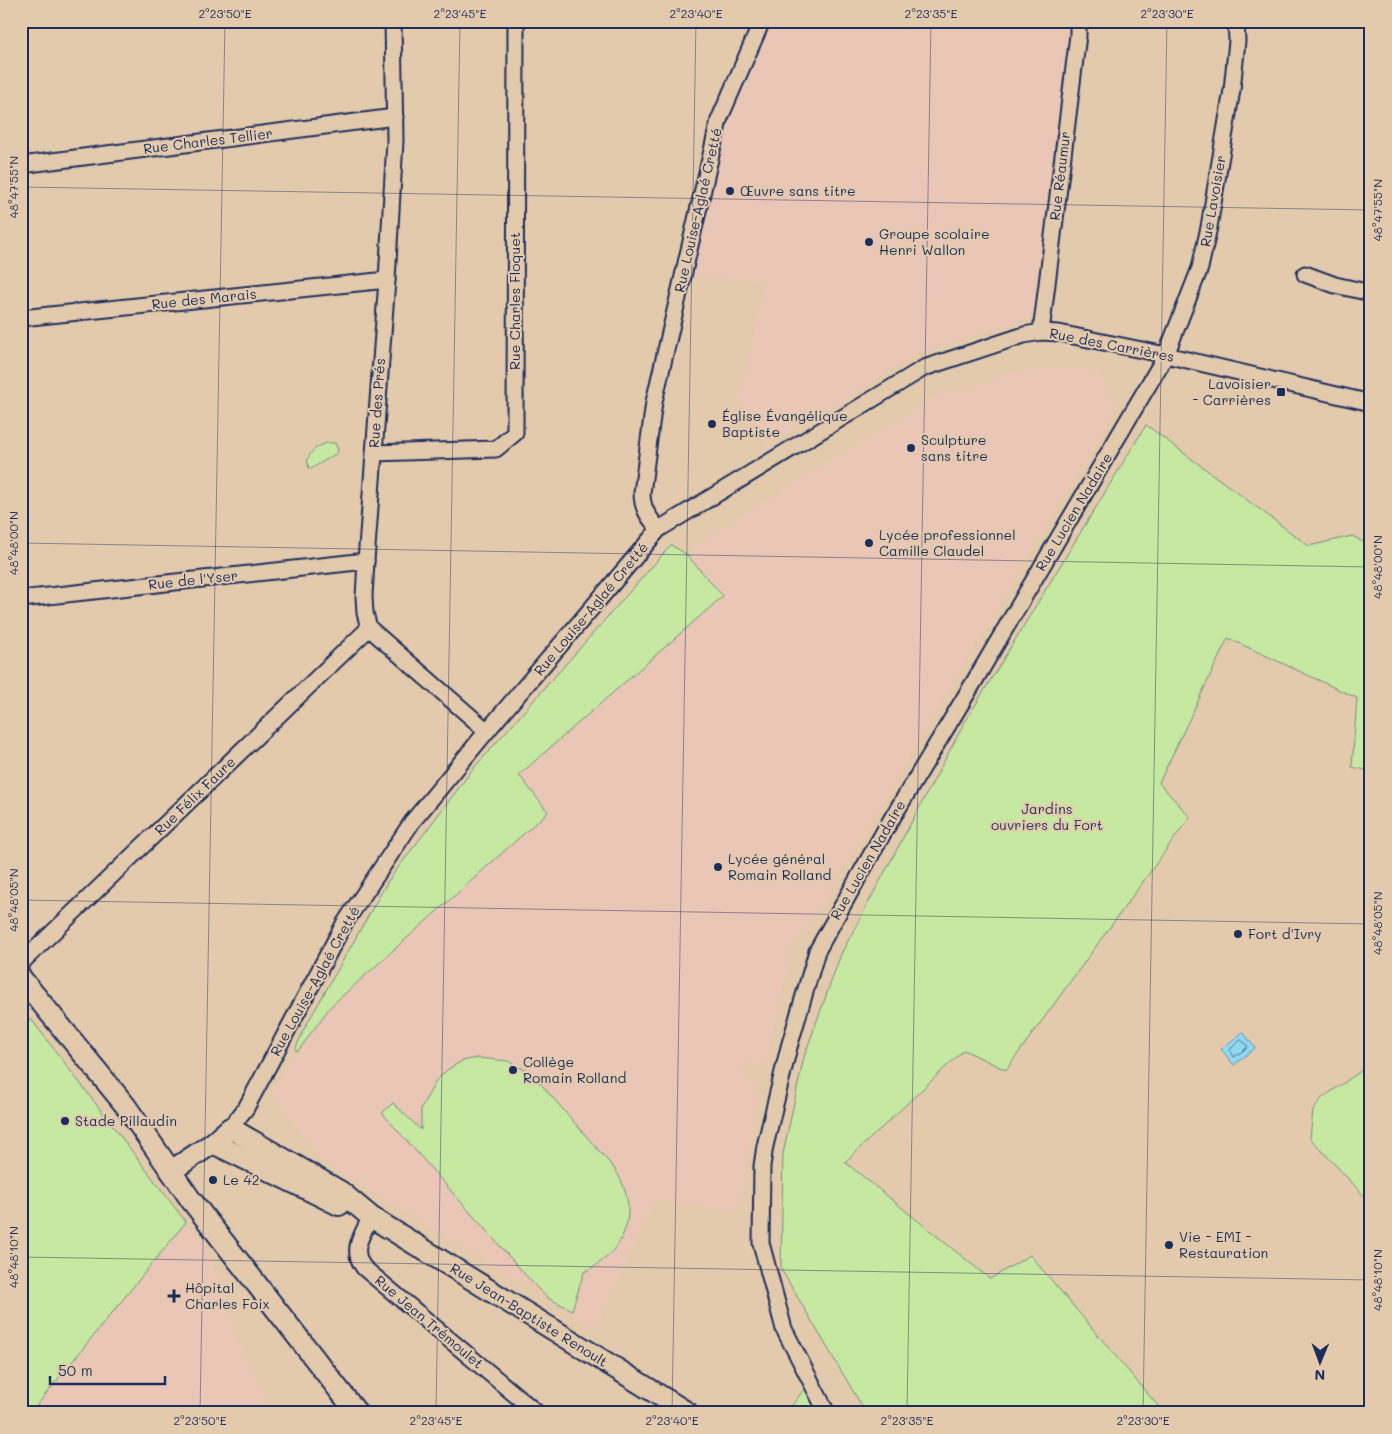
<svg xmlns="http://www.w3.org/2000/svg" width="1392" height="1434" font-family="Mali,sans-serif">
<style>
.built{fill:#eac6b7}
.green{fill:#c6e8a1;stroke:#708c80}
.water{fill:#90d9f2;stroke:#6195b7}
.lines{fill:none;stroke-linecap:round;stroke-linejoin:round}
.shore{stroke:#4a7399;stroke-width:1}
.street-casing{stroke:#1b2f5e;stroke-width:19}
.secondary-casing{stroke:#1b2f5e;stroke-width:24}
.street{stroke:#e4caac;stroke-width:15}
.secondary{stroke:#e4caac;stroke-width:20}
.ticks{fill:none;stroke:#1b2f5e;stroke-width:1;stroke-opacity:0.45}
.poi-dot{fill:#1b2f5e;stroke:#e4caac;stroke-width:2}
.labels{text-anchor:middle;stroke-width:4;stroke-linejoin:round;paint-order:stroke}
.street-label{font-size:14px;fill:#1b2f5e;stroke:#e4caac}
.poi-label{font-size:14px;fill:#1b2f5e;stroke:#e4caac;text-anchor:start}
.park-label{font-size:14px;fill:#243861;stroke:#e4caac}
.neatline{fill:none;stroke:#1b2f5e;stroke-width:2}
.ticks-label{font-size:12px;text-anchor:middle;fill:#1b2f5e}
</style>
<rect width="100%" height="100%" fill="#e4caac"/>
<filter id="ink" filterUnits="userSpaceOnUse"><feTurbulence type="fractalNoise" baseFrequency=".02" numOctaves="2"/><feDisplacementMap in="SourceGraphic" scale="10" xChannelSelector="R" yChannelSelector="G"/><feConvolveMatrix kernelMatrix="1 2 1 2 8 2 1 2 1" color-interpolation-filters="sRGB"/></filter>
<g filter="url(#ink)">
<g class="built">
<polygon points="768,21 863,21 906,30 907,21 1070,21 1033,311 1027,318 916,355 768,445 739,401 767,280 688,276 718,147"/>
<polygon points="1062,368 1101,373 1116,408 811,922 789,946 787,970 764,1068 747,1062 739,1073 758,1085 751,1139 738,1211 654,1200 596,1327 323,1162 271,1090 330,1007 548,812 519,776 722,596 686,554 717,531 786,488 938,396 1016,373"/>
<polygon points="186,1222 206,1248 239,1344 273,1413 40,1413 36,1406"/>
</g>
<g class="green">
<polygon points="1146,425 1309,546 1352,536 1371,546 1371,771 1352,767 1357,698 1228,638 1159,783 1190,817 1006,1070 964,1050 845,1162 990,1279 1030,1255 1164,1413 866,1413 781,1269 783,1154 804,1057 841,954 965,722"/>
<path d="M327,443H335L338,450L337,453L311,469L309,468L307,460C311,451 317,446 327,443Z"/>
<polygon points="671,545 686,554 723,596 519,775 548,812 330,1007 298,1051 295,1050 304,1029 388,881 474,768"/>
<polygon points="31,1019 186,1222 36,1406 40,1413 21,1413 21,1398 26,1400 21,1397 21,1020"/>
<path d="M478,1058L508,1061L532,1074L614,1168C641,1208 628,1251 584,1272L572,1310L548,1298L539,1290L382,1113L393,1103L421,1130V1108L436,1081L447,1070L462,1061Z"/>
<polygon points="1371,1064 1371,1203 1310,1138 1313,1111 1322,1098"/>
<polygon points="806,1387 820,1413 786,1413"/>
</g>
<polygon class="water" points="1243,1032 1255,1048 1234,1065 1221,1049"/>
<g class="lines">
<polygon class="shore" points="1241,1040 1247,1045 1247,1048 1234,1057 1230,1050"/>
<defs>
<g id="street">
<polyline points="393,21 395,141 387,280 366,561 364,597 365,613 369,628 487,731"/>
<polyline points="21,165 395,117"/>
<polyline points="1305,274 1335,285 1371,293"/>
<polyline points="21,318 387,280"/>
<polyline points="1041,332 1078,35 1078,21"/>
<polyline points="374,453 496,449 515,433 516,21"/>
<path d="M659,529C648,517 642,508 642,493L654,402L719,120L762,21"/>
<polyline points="21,599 366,561"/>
<polyline points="21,963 369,628"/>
<polyline points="230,1128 246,1108 344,924 412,822 487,731 659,529 924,368 1024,335 1041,332 1059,333 1166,355 1371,403"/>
<path d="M371,1217C362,1235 350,1250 364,1268L537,1413"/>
<polyline points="827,1413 784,1329 761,1243 762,1166 765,1146 789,1047 817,951 885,830 971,687 1166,355 1200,268 1209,227 1232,90 1237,41 1236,21"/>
</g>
<g id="secondary">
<polyline points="21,978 125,1105 191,1200 357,1413"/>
<polyline points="213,1143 339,1205"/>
<polyline points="171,1171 213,1143 230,1128 341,1192 371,1217 688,1413"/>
</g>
</defs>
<use href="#street" class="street-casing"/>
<use href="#secondary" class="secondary-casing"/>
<use href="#street" class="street"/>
<use href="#secondary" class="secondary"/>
</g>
</g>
<path class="ticks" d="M21,187L1371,210M21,543L1371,567M21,900L1371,924M21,1257L1371,1280M200,1413L225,21M436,1413L460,21M672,1413L696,21M907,1413L931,21M1143,1413L1167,21"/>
<g class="poi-dot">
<circle cx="730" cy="191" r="5"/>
<circle cx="869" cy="242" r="5"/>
<rect x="1276" y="387" width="10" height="10" rx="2.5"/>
<circle cx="712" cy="424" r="5"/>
<circle cx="911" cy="448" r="5"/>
<circle cx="869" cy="543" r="5"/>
<circle cx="718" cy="867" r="5"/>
<circle cx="1238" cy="934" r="5"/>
<circle cx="513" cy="1070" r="5"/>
<circle cx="65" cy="1121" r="5"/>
<circle cx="213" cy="1180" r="5"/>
<circle cx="1169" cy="1245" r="5"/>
<path d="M171.5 1288.5h5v5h5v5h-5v5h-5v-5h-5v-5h5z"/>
</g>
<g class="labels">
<g class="street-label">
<text transform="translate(208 141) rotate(-7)" y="5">Rue Charles Tellier</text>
<text transform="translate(1060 176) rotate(-83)" y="5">Rue Réaumur</text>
<text transform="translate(1213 201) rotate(-80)" y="5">Rue Lavoisier</text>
<text transform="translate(698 210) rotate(-77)" y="5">Rue Louise-Aglaé Cretté</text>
<text transform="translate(204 299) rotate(-6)" y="5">Rue des Marais</text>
<text transform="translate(515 301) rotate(-90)" y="5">Rue Charles Floquet</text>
<text transform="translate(1112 345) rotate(11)" y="5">Rue des Carrières</text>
<text transform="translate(377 403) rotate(-86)" y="5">Rue des Prés</text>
<text transform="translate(1074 512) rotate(-59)" y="5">Rue Lucien Nadaire</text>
<text transform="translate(193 580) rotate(-6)" y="5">Rue de l'Yser</text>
<text transform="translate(591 609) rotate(-50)" y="5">Rue Louise-Aglaé Cretté</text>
<text transform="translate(195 796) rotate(-44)" y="5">Rue Félix Faure</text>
<text transform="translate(868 860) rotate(-60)" y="5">Rue Lucien Nadaire</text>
<text transform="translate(315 981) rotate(-61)" y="5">Rue Louise-Aglaé Cretté</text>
<text transform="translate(529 1315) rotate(32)" y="5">Rue Jean-Baptiste Renoult</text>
<text transform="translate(429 1322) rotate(40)" y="5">Rue Jean Trémoulet</text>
</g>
<g class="poi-label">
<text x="740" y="196">Œuvre sans titre</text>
<text x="879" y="239">Groupe scolaire<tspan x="879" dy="16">Henri Wallon</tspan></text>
<text x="1271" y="389" text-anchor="end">Lavoisier<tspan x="1271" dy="16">- Carrières</tspan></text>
<text x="722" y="421">Église Évangélique<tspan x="722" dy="16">Baptiste</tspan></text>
<text x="921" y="445">Sculpture<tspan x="921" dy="16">sans titre</tspan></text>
<text x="879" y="540">Lycée professionnel<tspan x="879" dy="16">Camille Claudel</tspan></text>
<text x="728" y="864">Lycée général<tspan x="728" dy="16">Romain Rolland</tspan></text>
<text x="1248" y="939">Fort d'Ivry</text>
<text x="523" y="1067">Collège<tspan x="523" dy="16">Romain Rolland</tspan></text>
<text x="75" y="1126">Stade Pillaudin</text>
<text x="223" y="1185">Le 42</text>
<text x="1179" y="1242">Vie - EMI -<tspan x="1179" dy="16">Restauration</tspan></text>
<text x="185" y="1293">Hôpital<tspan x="185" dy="16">Charles Foix</tspan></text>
</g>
<g class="park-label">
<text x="1047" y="814">Jardins<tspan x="1047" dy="16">ouvriers du Fort</tspan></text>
</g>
</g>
<rect width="1392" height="1434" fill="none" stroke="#e4caac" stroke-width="55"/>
<g transform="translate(1320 1362) rotate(181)" stroke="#e4caac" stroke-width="4" paint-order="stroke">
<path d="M0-4L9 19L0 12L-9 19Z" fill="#1b2f5e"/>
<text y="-8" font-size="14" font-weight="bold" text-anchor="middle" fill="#1b2f5e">N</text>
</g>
<path d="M50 1376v8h115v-8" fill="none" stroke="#1b2f5e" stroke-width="2.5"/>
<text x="58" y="1376" font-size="15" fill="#1b2f5e" stroke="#e4caac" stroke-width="4" paint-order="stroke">50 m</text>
<rect x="28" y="28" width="1336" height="1378" class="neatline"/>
<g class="ticks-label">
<text x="225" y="18">2°23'50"E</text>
<text x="460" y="18">2°23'45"E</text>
<text x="696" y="18">2°23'40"E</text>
<text x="931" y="18">2°23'35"E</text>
<text x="1167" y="18">2°23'30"E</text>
<text transform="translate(14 187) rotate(-90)" y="4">48°47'55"N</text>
<text transform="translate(1378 210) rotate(-90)" y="4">48°47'55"N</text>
<text transform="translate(14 543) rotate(-90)" y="4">48°48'00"N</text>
<text transform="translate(1378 567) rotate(-90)" y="4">48°48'00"N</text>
<text transform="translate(14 900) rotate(-90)" y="4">48°48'05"N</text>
<text transform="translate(1378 923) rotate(-90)" y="4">48°48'05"N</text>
<text transform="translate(14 1257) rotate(-90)" y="4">48°48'10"N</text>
<text transform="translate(1378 1280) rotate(-90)" y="4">48°48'10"N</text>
<text x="200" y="1425">2°23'50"E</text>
<text x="436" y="1425">2°23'45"E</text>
<text x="672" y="1425">2°23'40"E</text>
<text x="907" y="1425">2°23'35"E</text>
<text x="1143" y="1425">2°23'30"E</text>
</g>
</svg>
